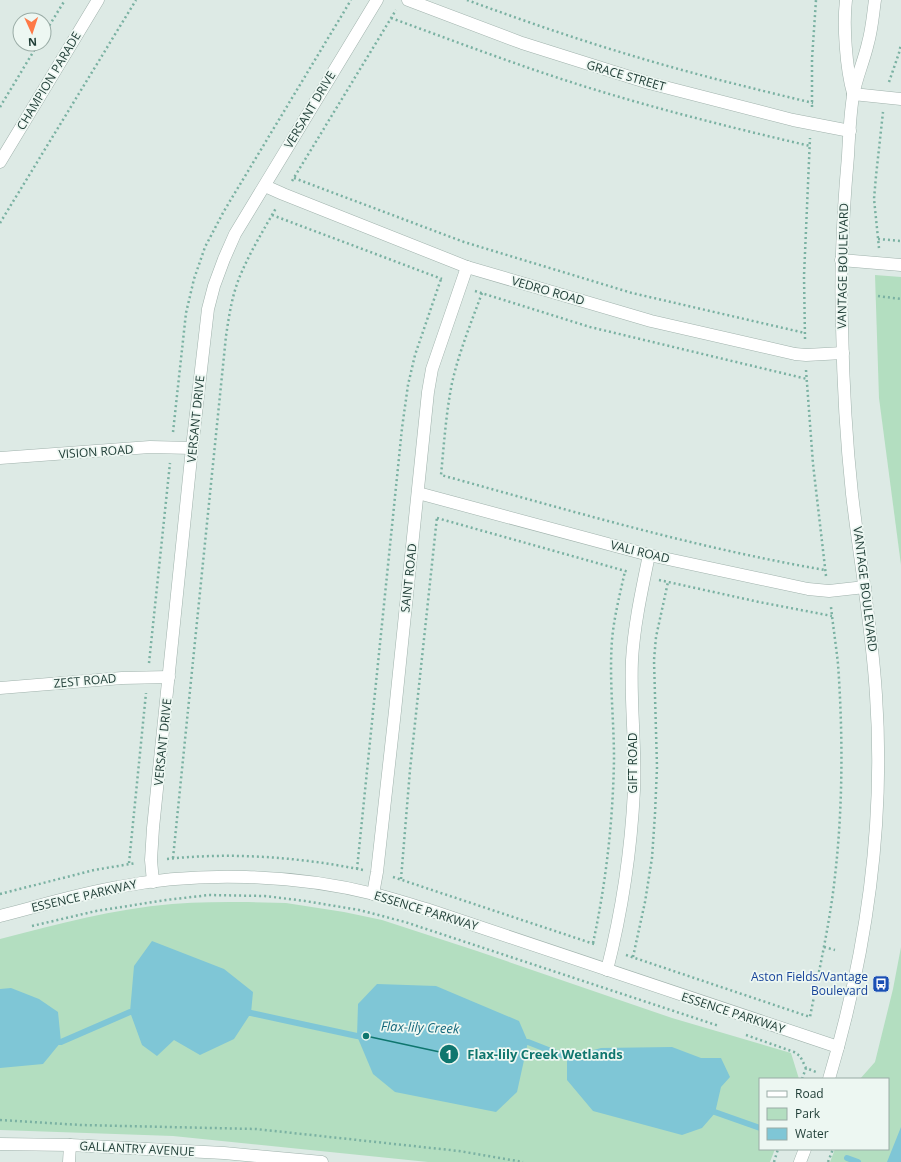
<svg xmlns="http://www.w3.org/2000/svg" width="901" height="1162" font-family="'Open Sans',sans-serif">
<style>
.green{fill:#b3dec0}
.water{fill:#7fc6d6}
.lines{fill:none;stroke-linecap:round;stroke-linejoin:round}
.stream{stroke:#7fc6d6;stroke-width:6}
.minor-casing{stroke:#a0b2ac;stroke-width:13}
.path{stroke:#7ab1a2;stroke-width:2.5;stroke-dasharray:2 3;stroke-linecap:butt}
.minor{stroke:#fff;stroke-width:12}
.labels{text-anchor:middle;stroke-width:3.5;stroke-linejoin:round;paint-order:stroke}
.street-label{font-size:12px;fill:#1d3b34;stroke:#edf7f2}
.transit-label{font-size:12px;fill:#164399;stroke:#edf7f2;text-anchor:end}
.water-label{font-size:13px;font-style:italic;fill:#13677b;stroke:#edf7f2}
.leader{fill:none;stroke:#0f766e;stroke-width:1.5}
.callout-dot{fill:#0f766e;stroke:#edf7f2;stroke-width:1.5}
.mark-label{font-size:12px;text-anchor:middle;font-weight:bold;fill:#fff}
.callout-label{font-size:13px;text-anchor:middle;font-weight:bold;fill:#0f766e;stroke:#edf7f2;stroke-width:3.5;stroke-linejoin:round;paint-order:stroke}
</style>
<rect width="100%" height="100%" fill="#ddeae5"/>
<g class="green">
<polygon points="875,275 901,277 901,565 879,398"/>
<path d="M248,902L286,903L344,912L382,920L477,951L672,1018L791,1053L799,1079H760V1149H775L770,1162H428L173,1136L0,1130V939C57,924 114,909 172,904C198,902 223,902 248,902Z"/>
<polygon points="901,947 901,1162 830,1162 835,1149 888,1149 888,1079 860,1079 875,1062 893,989"/>
</g>
<g class="water">
<polygon points="152,941 224,969 253,992 251,1013 234,1039 200,1055 174,1040 157,1056 142,1045 130,1012 134,966"/>
<polygon points="377,984 436,986 519,1021 528,1042 517,1092 496,1112 395,1092 373,1074 357,1036 358,1004"/>
<polygon points="11,988 39,999 58,1012 61,1042 43,1064 0,1068 0,989"/>
<polygon points="672,1047 701,1058 721,1058 730,1077 721,1087 715,1113 702,1128 682,1135 593,1111 567,1080 567,1057 601,1048"/>
<polygon points="901,1127 901,1162 887,1162"/>
</g>
<g class="lines">
<g class="stream">
<polyline points="244,1013 251,1013 357,1036 364,1037"/>
<polyline points="54,1042 61,1042 130,1012 136,1012"/>
<polyline points="521,1042 528,1042 574,1060"/>
<polyline points="709,1110 760,1128"/>
<polyline points="847,1158 858,1162"/>
</g>
<defs>
<g id="minor">
<polyline points="408,0 522,43 649,83 793,120 850,131"/>
<path d="M846,0C843,25 846,68 853,93"/>
<polyline points="853,94 901,99"/>
<polyline points="0,162 98,0"/>
<polyline points="265,186 283,194 467,267 651,321 795,354 806,355 843,353"/>
<polyline points="841,260 901,265"/>
<polyline points="0,458 150,447 192,448"/>
<polyline points="418,493 649,555 808,589 829,591 865,587"/>
<polyline points="0,688 122,678 169,677"/>
<polyline points="153,882 151,860 153,828 192,448 208,309 214,286 224,259 235,234 377,0"/>
<polyline points="373,894 377,872 395,711 428,392 432,369 467,267"/>
<path d="M0,916C39,906 78,894 118,887C198,871 294,874 374,894C391,898 409,904 426,909L838,1047"/>
<path d="M607,970C622,911 631,852 634,790C636,747 630,703 632,660C634,625 642,589 649,555"/>
<path d="M829,1079C866,955 885,826 876,695C872,628 860,562 852,494C846,438 843,382 842,325C840,268 843,212 848,156C849,136 850,115 853,96C856,78 864,61 868,43C872,29 873,14 875,0"/>
<polyline points="0,1144 70,1145 224,1153 322,1162"/>
<polyline points="69,1162 70,1145"/>
<polyline points="800,1162 805,1149"/>
</g>
</defs>
<use href="#minor" class="minor-casing"/>
<g class="path">
<path d="M467,0C524,21 582,41 640,58C697,75 755,89 813,103"/>
<path d="M391,18C454,41 517,65 580,85C656,109 733,128 810,146"/>
<polyline points="44,34 65,0"/>
<polyline points="889,82 899,53 901,44"/>
<polyline points="0,107 38,44"/>
<polyline points="812,107 812,59 816,0"/>
<polyline points="294,178 464,242 632,293 805,333"/>
<polyline points="292,181 396,10"/>
<polyline points="272,215 442,279"/>
<polyline points="0,223 136,0"/>
<polyline points="878,239 901,241"/>
<polyline points="879,248 874,199 876,176 883,112"/>
<polyline points="475,291 590,327 807,379"/>
<path d="M482,293C471,323 459,352 452,383C446,413 444,444 441,475C568,510 696,548 825,570"/>
<polyline points="878,296 901,299"/>
<polyline points="805,339 804,276 810,138"/>
<polyline points="806,370 813,464 826,576"/>
<polyline points="173,432 186,313 194,279 205,247 224,211 351,0"/>
<polyline points="437,518 629,572"/>
<polyline points="659,580 759,602 832,616"/>
<polyline points="149,663 170,463"/>
<path d="M173,858L226,336C229,316 232,295 240,276C250,252 263,231 276,208"/>
<path d="M167,859C232,852 299,857 363,870"/>
<polyline points="129,863 146,693"/>
<polyline points="357,869 402,428 408,385 415,355 441,279"/>
<polyline points="393,877 597,945"/>
<polyline points="401,879 410,770 437,517"/>
<polyline points="0,894 94,870 136,863"/>
<polyline points="32,926 96,911 166,900 209,895 265,896 305,901 359,910 405,922 719,1026"/>
<path d="M593,943C606,883 613,821 614,759C614,719 609,680 612,640C614,617 620,594 625,571"/>
<polyline points="824,947 835,950"/>
<path d="M626,955L810,1017C819,970 830,923 835,876C843,806 843,735 838,664C836,645 833,626 831,607"/>
<polyline points="633,957 645,902 652,858 655,814 657,767 654,660 656,637 668,582"/>
<polyline points="883,982 892,984"/>
<polyline points="746,1035 794,1052 800,1056 806,1068 816,1072"/>
<polyline points="802,1079 806,1068"/>
<polyline points="0,1120 81,1125 256,1129 459,1151 523,1162"/>
<polyline points="774,1162 778,1149"/>
<polyline points="828,1162 833,1149"/>
</g>
<use href="#minor" class="minor"/>
</g>
<defs>
<symbol id="bus-square" viewBox="-11 -11 22 22"><rect x="-9" y="-9" width="18" height="18" rx="4" fill="#1a4fb4" stroke="#edf7f2"/><path d="M-5-6H5V4H4V6H2V4H-2V6H-4V4H-5ZM-3.5-4V0h7V-4ZM-3.5 1.2v1.5H-2V1.2ZM2 1.2v1.5H3.5V1.2Z" fill="#fff"/></symbol>
</defs>
<g fill-rule="evenodd">
<use href="#bus-square" x="871" y="974" width="20" height="20"/>
</g>
<g class="labels">
<g class="street-label">
<text transform="translate(626 76) rotate(16)" y="4">GRACE STREET</text>
<text transform="translate(49 81) rotate(-59)" y="4">CHAMPION PARADE</text>
<text transform="translate(310 110) rotate(-59)" y="4">VERSANT DRIVE</text>
<text transform="translate(843 266) rotate(-89)" y="4">VANTAGE BOULEVARD</text>
<text transform="translate(548 291) rotate(16)" y="4">VEDRO ROAD</text>
<text transform="translate(196 419) rotate(-84)" y="4">VERSANT DRIVE</text>
<text transform="translate(96 452) rotate(-4)" y="4">VISION ROAD</text>
<text transform="translate(640 552) rotate(14)" y="4">VALI ROAD</text>
<text transform="translate(409 578) rotate(-84)" y="4">SAINT ROAD</text>
<text transform="translate(865 589) rotate(83)" y="4">VANTAGE BOULEVARD</text>
<text transform="translate(85 681) rotate(-5)" y="4">ZEST ROAD</text>
<text transform="translate(163 742) rotate(-84)" y="4">VERSANT DRIVE</text>
<text transform="translate(633 763) rotate(-90)" y="4">GIFT ROAD</text>
<text transform="translate(84 896) rotate(-13)" y="4">ESSENCE PARKWAY</text>
<text transform="translate(426 911) rotate(17)" y="4">ESSENCE PARKWAY</text>
<text transform="translate(733 1013) rotate(18)" y="4">ESSENCE PARKWAY</text>
<text transform="translate(137 1149) rotate(3)" y="4">GALLANTRY AVENUE</text>
</g>
<g class="transit-label">
<text x="868" y="981">Aston Fields/Vantage<tspan x="868" dy="14">Boulevard</tspan></text>
</g>
<g class="water-label">
<text transform="translate(420 1027) rotate(2)" y="5">Flax-lily Creek</text>
</g>
</g>
<path class="leader" d="M366 1036L449 1054"/>
<g class="callout-dot">
<circle cx="366" cy="1036" r="4"/>
<circle cx="449" cy="1054" r="10"/>
</g>
<g class="mark-label">
<text x="449" y="1059">1</text>
</g>
<g class="callout-label">
<text x="545" y="1059">Flax-lily Creek Wetlands</text>
</g>
<rect x="759" y="1078" width="130" height="72" fill="#edf7f2" stroke="#9aaca6"/>
<rect x="767" y="1091" width="20" height="6" fill="#ffffff" stroke="#9aaca6"/>
<text x="795" y="1098" font-size="12" fill="#1d3b34">Road</text>
<rect x="767" y="1108" width="20" height="12" fill="#b3dec0" stroke="#9aaca6"/>
<text x="795" y="1118" font-size="12" fill="#1d3b34">Park</text>
<rect x="767" y="1128" width="20" height="12" fill="#7fc6d6" stroke="#9aaca6"/>
<text x="795" y="1138" font-size="12" fill="#1d3b34">Water</text>
<g transform="translate(32 32) rotate(177)"><circle r="19" fill="#edf7f2" stroke="#9aaca6"/>
<path d="M0-3L7 15L0 10L-7 15Z" fill="#fe7947"/>
<text y="-6" font-size="11" font-weight="bold" text-anchor="middle" fill="#1d3b34">N</text>
</g>
</svg>
